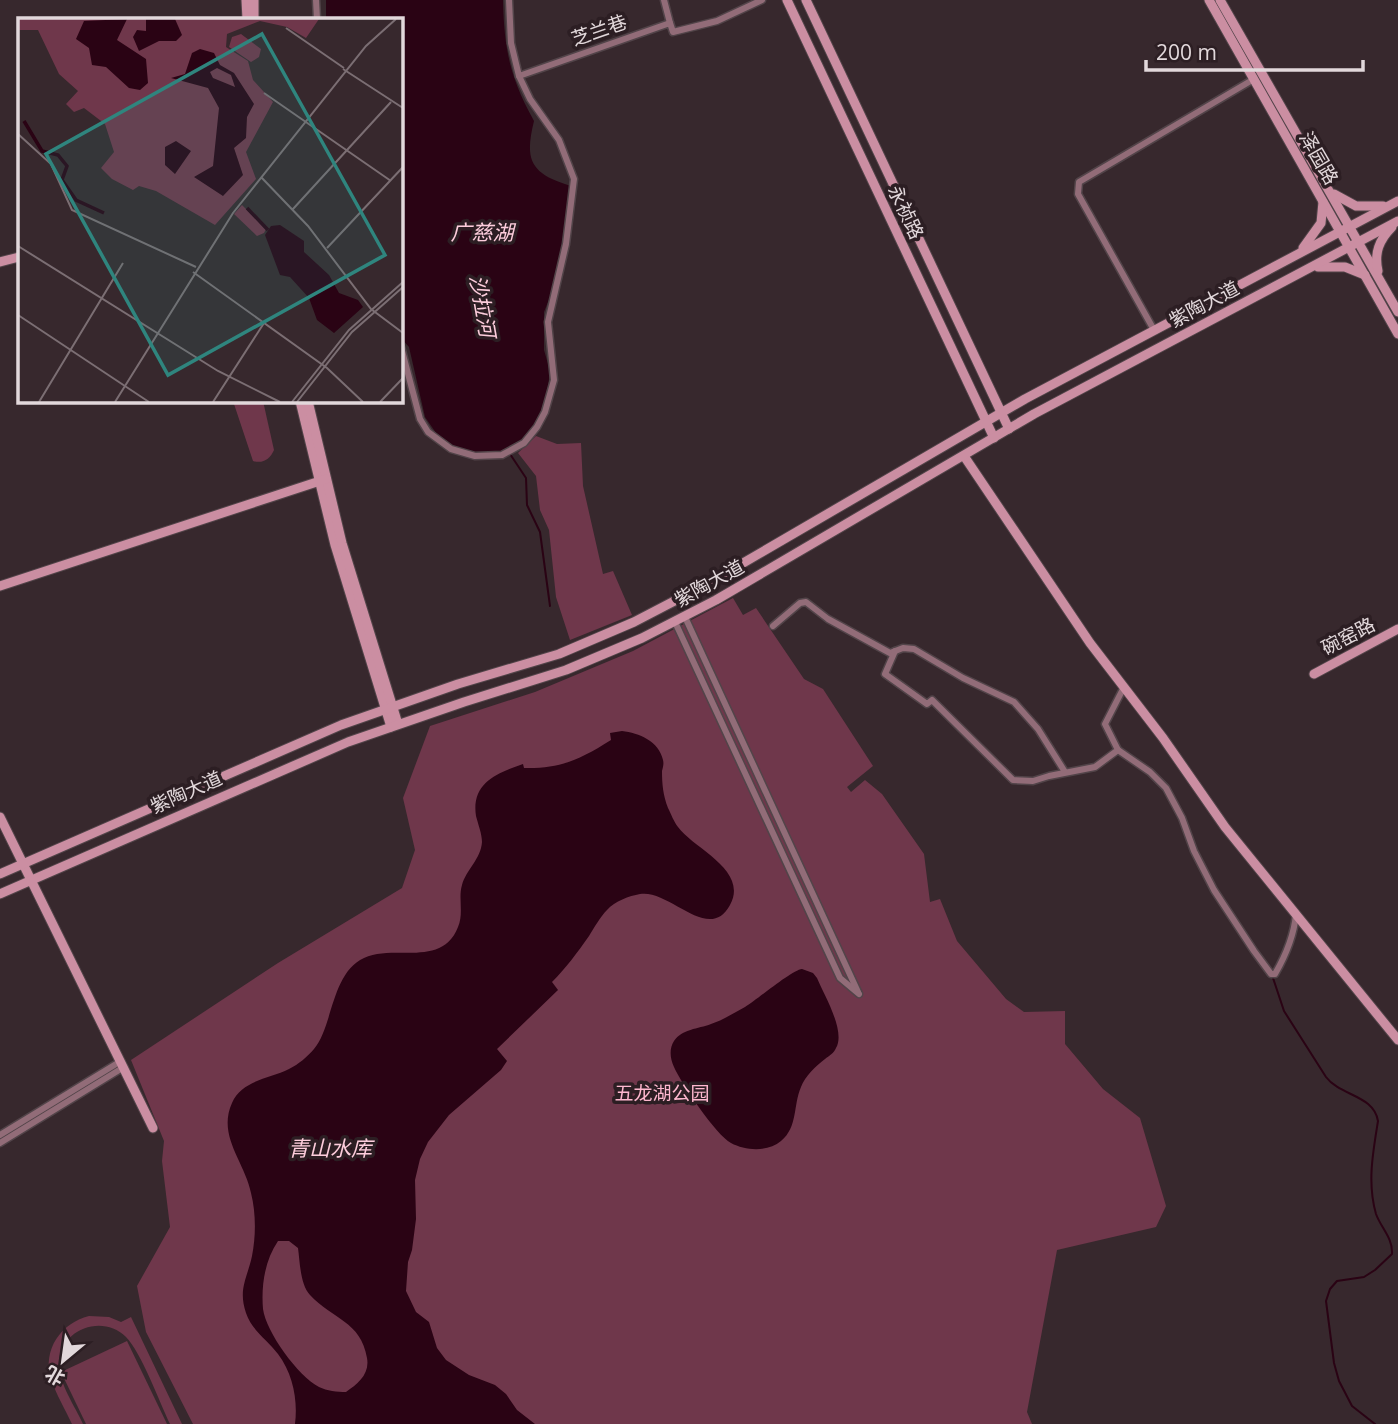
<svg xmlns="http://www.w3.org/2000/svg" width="1398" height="1424" font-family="'Open Sans','Noto Sans SC',sans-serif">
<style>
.green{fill:#6f374b}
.water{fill:#2a0314;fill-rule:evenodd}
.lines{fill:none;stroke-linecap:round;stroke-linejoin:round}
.stream{stroke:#2a0314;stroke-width:2}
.street-casing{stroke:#524449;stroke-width:9}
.secondary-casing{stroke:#524449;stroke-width:11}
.street{stroke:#926c78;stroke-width:6}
.secondary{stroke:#cb8ea2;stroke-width:9}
.labels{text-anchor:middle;stroke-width:7;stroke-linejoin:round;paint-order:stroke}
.street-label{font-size:19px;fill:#e2d8db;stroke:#2c1e23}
.park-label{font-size:19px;fill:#fdb7ce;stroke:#2c1e23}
.water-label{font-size:21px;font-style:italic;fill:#fdcddc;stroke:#2c1e23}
.inset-river{fill:none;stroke:#2a0314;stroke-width:3.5}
.inset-road{fill:none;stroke:#7b6e73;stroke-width:2}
.view{fill:#2f857e;fill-opacity:0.15;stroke:#2f857e;stroke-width:3.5}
.inset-edge{fill:none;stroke:#e2d8db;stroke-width:3.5}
</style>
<rect width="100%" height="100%" fill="#37282d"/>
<g class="green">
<path d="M233,401H263L274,450C270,459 263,464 253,461Z"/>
<polygon points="536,436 557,444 581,443 583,486 603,574 613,571 632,615 570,640 556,597 549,530 540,510 536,476 518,453"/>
<polygon points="733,598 743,615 756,608 804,679 823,689 873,766 847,787 851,792 865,780 882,794 924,854 930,902 940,899 957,941 1006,999 1024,1012 1065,1011 1065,1044 1103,1089 1140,1118 1166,1206 1156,1227 1057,1250 1027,1412 1032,1424 193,1424 146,1332 137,1286 170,1227 162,1161 164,1141 131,1060 278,963 402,888 415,850 403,798 430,726 535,692 633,651"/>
<path d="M89,1316L109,1317L121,1322L131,1317L182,1424H170C160,1403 141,1352 126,1337C102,1313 59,1330 59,1364C59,1384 75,1406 83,1424H72C65,1409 56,1394 51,1379C42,1350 61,1323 89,1316Z"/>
<polygon points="127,1341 167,1424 86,1424 61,1372"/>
</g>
<g class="water">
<path d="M326,0H503C504,49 510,78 534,121C524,161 531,174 571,186L561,252L554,287L544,312V350L550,371L547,394L537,422L516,449L482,456L457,449L436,433L425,417L409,347L401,338V19H326Z"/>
<path d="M622,731C639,733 659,741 663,760C664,764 663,767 662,771C662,784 663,795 668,808C671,814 674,822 678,827C694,849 749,870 730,905C709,944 670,889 640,894C629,896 615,901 607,910C600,917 594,928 589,936C577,953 566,968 552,982L558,990L497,1049L507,1061L501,1070L449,1115L428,1142L420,1159L415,1180L416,1219L412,1250L408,1262L406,1291L416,1312L429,1322L437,1348L446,1360L469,1375L495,1385L506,1394L517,1410L535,1424H295C298,1400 293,1374 278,1354C267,1339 252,1331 246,1313C238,1289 247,1279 252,1256C256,1236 256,1213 251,1193C245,1162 217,1136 232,1103C242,1080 269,1079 289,1069C299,1064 307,1057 314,1049C333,1027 331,973 364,958C395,944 442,968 458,927C464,913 458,898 462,885C466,870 481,859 482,842C482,834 478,824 476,816C471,783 497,773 523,764L524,768C560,769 581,759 611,740L610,733ZM278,1241H289L298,1248C300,1262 300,1284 310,1295C332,1319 361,1321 367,1358C370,1374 358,1384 346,1392C337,1392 327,1391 319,1387C298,1376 266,1332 263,1309C261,1285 265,1260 278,1241Z"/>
<path d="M802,969L813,973L817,978C824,995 846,1031 836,1048C834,1053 829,1056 825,1059C816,1066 805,1076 801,1087C793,1105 798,1127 781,1141C768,1152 746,1151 731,1143C716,1135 681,1083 674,1067C670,1058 669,1049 674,1041C682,1029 698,1029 711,1024C723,1020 734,1013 745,1007C758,999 792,970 802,969Z"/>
</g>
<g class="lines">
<g class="stream">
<polyline points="510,454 526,478 527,505 540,532 550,606"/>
<path d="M1273,978L1284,1011L1326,1077C1340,1096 1374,1095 1378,1121C1373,1152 1367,1183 1376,1214C1381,1228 1393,1238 1392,1254L1375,1270L1364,1277L1337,1281L1330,1289L1326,1301L1334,1363L1339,1381L1352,1406L1375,1424"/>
</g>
<defs>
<g id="street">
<polyline points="316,0 317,19"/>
<polyline points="664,0 670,23"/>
<polyline points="519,76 670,23 673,32 717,21 762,0"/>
<polyline points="1154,330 1078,194 1079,182 1254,79"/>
<polyline points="401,347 420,419 428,432 451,449 475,456 502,455 524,443 537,427 545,412 554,380 548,322 566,244 574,179 559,140 530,99 519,76 511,43 509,0"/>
<polyline points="685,617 858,992"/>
<polyline points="675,622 840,978 859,994"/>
<polyline points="773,626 800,603 806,602 828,619 890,653 903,648 914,649 963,678 1014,702 1038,729 1065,772"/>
<polyline points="895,651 885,674 927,704 932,700 1013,780 1033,781 1049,776 1095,767 1118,750 1105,724 1124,687"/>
<path d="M1118,750L1150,772L1166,788L1182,818L1194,851L1214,890L1254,951L1271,974H1275C1286,955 1294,936 1296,914"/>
<polyline points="0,1135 121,1061"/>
<polyline points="0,1143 124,1067"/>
</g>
<g id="secondary">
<polyline points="246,0 247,19"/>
<polyline points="254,0 254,19"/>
<polyline points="787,0 994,438"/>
<polyline points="806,0 1009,429"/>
<polyline points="1209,0 1398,334"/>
<polyline points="1220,0 1398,312"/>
<polyline points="1334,194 1356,206 1383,206"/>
<polyline points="1303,248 1321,223 1323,202"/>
<polyline points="0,262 19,257"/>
<polyline points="1318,267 1345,267 1365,275"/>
<path d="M1378,271C1374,253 1379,240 1392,227"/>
<polyline points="300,401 335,545 391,727"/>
<polyline points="308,401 342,543 398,724"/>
<polyline points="964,456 1090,643 1163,738 1225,827 1398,1040"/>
<polyline points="0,586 326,479"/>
<polyline points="1314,674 1398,629"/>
<polyline points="0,817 153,1128"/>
<polyline points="0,874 341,725 458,684 559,654 634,622 707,584 1025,399 1398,201"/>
<polyline points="0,894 348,742 464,702 566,670 642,638 716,600 1034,414 1398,221"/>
</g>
</defs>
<use href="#street" class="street-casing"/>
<use href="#secondary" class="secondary-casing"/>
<use href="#street" class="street"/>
<use href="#secondary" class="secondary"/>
</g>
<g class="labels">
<g class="street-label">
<text transform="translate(599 30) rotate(-19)" y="7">芝兰巷</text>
<text transform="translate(1319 158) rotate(60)" y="7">泽园路</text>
<text transform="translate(906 212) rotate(65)" y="7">永祯路</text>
<text transform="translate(1204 304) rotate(-28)" y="7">紫陶大道</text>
<text transform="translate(709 583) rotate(-29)" y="7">紫陶大道</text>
<text transform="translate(1348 636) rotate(-28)" y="7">碗窑路</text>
<text transform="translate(186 792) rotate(-24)" y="7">紫陶大道</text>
</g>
<g class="park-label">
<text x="662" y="1100">五龙湖公园</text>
</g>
<g class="water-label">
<text x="482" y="240">广慈湖</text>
<text transform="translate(482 306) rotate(80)" y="7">沙拉河</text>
<text x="330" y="1156">青山水库</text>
</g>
</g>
<g transform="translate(18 18)">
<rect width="385" height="385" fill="#37282d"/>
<path d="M0,1H301L288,20L269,9L242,3L209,16L208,29L230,43L235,62L255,84L228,134L238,161L197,207L138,173L121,168L115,172L94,161L83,150L96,134L87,106L66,90L56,94L48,86L60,73L41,56L20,12H0ZM223,16L243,31L241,39L233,44L211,29L214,19ZM224,187L248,211L246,215L239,218L216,196Z" fill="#6f374b"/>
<path d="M109,1L99,22L128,41L130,65L122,72L111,70L88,49L74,47L71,30L58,21L66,3ZM128,1H157L164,17L158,23H141L121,33L115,19L119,12L128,13ZM182,31L196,35L202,47L216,55L236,86L229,99L228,120L216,130L225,157L205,178L176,159L195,148L201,90L190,70L153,60L167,56L174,35ZM199,50L213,57L217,69L195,60L192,54ZM158,123L173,133L157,156L147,147V129ZM262,207L286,223V234L311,257L321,275L340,282L345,289L316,315L299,302L291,280L272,259L262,257L247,217L253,208Z" fill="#2a0314" fill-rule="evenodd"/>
<path class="inset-river" d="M6,103L24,133L40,137L49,148L44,162L58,182L86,195M229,190L250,212"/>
<path class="inset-road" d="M268,10L326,50M325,51L385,90M246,75L373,163M0,116L33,146L54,192L178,249M243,159L290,208L353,291L385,315M275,191L373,84M0,228L200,353L262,384M309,230L385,149M175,254L309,350L345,384M0,297L131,384M21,384L105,245M97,384L215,195L348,28L378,1M195,384L246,305M274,384L331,312L385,264M279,384L334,314L385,269M362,384L385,360"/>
<path class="view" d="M244,16L367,237L150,357L28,136Z"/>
<rect width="385" height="385" class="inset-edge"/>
</g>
<g transform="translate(63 1361) rotate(209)" stroke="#2c1e23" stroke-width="5" paint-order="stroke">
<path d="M0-5L12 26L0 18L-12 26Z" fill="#e2d8db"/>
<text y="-10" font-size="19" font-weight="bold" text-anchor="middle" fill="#e2d8db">北</text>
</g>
<path d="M1146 60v10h217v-10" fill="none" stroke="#e2d8db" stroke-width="3.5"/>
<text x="1156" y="60" font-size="21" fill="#e2d8db" stroke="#2c1e23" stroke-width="5" paint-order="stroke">200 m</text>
</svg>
